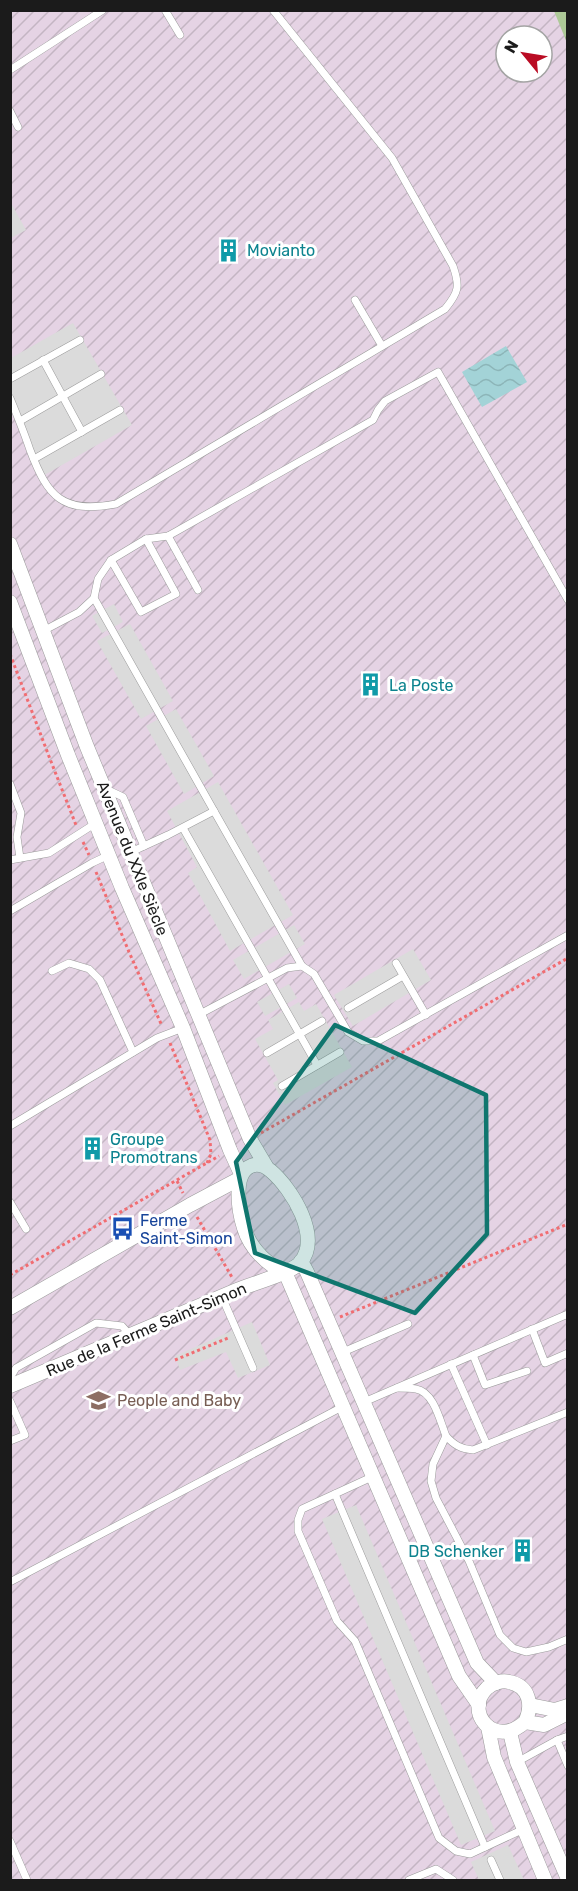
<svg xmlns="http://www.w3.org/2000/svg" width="578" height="1891" font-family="Rubik,sans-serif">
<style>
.industrial{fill:url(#industrial-furrows);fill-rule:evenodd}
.forest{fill:url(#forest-firs)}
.parking{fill:#dbdbdb}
.water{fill:url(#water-waves)}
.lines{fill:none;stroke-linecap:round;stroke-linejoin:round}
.lane-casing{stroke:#9c9c9c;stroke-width:8}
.street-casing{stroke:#9c9c9c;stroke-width:15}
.path{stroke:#f16d72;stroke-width:3;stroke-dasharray:3 3;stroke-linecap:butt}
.lane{stroke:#fff;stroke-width:7}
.street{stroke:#fff;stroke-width:14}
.marked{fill:#0f766e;fill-opacity:0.2;stroke:#0f766e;stroke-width:4.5;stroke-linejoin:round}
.labels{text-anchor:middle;stroke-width:6;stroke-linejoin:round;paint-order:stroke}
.culture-label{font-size:16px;fill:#0d838f;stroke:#fff;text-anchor:start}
.street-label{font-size:16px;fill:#1b1b1b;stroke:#fff}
.transit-label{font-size:16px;fill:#164399;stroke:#fff;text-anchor:start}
.education-label{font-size:16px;fill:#785e54;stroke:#fff;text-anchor:start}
</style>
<defs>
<pattern id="industrial-furrows" width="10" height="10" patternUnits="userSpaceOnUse" patternTransform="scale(1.5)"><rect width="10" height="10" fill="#e5d3e4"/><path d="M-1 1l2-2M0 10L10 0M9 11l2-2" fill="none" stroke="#c4b5c3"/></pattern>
<pattern id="forest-firs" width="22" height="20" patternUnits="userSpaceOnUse" patternTransform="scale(1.5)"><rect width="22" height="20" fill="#adc997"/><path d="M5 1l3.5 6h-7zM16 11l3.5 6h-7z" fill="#94ac82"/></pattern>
<pattern id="water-waves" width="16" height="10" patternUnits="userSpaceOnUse" patternTransform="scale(1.5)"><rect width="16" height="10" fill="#a3d3d7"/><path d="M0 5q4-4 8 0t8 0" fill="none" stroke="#8cb5b8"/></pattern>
</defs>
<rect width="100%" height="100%" fill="#ece6e1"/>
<path class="industrial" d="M11,11H567V1880H11ZM506,36H542V72H506Z"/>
<polygon class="forest" points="554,11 567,11 567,43"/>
<g class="parking">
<polygon points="11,203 26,230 11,238 10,238"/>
<polygon points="73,323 132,425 41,477 11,398 11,358"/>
<polygon points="114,604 123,622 102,633 92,616"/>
<polygon points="130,624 173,701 141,719 97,641"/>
<polygon points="176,709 214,776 184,794 146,726"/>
<polygon points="218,782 293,915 230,951 188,873 197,867 167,811"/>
<polygon points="294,925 305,944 244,979 233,960"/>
<polygon points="413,949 431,980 353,1026 334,995"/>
<polygon points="289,984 297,998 265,1016 257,1002"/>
<polygon points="299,1002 304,1011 316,1004 352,1067 285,1105 273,1083 278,1080 255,1039 273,1029 268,1020"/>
<polygon points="252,1322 270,1365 238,1378 226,1352 180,1370 175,1356"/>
<polygon points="356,1505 495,1831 461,1845 322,1519"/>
<polygon points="508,1845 524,1880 479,1880 471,1862"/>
</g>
<polygon class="water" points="506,346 527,382 482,407 462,372"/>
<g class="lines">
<defs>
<g id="lane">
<polyline points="165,10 180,35"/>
<polyline points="10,70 103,10"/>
<polyline points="10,111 18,127"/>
<polyline points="355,300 382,346"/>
<polyline points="43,360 82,432"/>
<polyline points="10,379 80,340"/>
<path d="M10,398C17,415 24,432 30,450C48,497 62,514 116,504L445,309C459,292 460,286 453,266L392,158L273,10"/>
<polyline points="20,421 101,374"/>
<polyline points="34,459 120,410"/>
<polyline points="168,536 198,590"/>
<polyline points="111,560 141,612 176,594 146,539"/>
<polyline points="94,598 214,811 168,835 131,852"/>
<polyline points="43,631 79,612 94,598 98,579 111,560 146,539 168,536 177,531 373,420 378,410 385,401 438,372 568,600"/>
<polyline points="10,784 21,813 17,837 20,858"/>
<polyline points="106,789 123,797 144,846"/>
<polyline points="214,811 302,966"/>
<polyline points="183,828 317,1065"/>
<polyline points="10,860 49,853 96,823"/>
<polyline points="10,911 92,863 109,855"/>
<polyline points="396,963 426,1015"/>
<polyline points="52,971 69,963 89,969 100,980 133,1052"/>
<polyline points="348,1008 403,976"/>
<polyline points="198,1015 287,968 302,966 314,974 348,1032 363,1041 378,1041 568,935"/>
<polyline points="267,1053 322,1021"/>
<polyline points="282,1086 340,1052"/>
<polyline points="10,1126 157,1038 183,1028"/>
<polyline points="10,1202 26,1229"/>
<polyline points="222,1297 253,1368"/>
<polyline points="532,1329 545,1363 568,1353"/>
<polyline points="343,1352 408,1324"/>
<polyline points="473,1355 485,1385 527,1371"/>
<polyline points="451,1364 487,1445"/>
<polyline points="10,1378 16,1368 96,1323 122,1326 130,1335"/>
<path d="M397,1388C403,1388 410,1388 416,1389C434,1392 440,1421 446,1436L433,1464L431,1481L436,1498L469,1561L500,1635L513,1648L526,1652L549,1647L568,1639"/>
<polyline points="10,1401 25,1435 10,1441"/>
<polyline points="364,1402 568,1314"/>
<path d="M446,1436C454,1445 461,1449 473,1450L568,1412"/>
<polyline points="374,1476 302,1509 298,1520 298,1531 337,1621 355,1641 439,1838 456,1851 470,1854 524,1829"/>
<polyline points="335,1494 485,1847"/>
<polyline points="10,1582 342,1407"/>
<polyline points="568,1736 557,1740 568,1766"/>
<polyline points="517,1762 557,1740"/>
<polyline points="10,1841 27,1880"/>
<polyline points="491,1860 500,1880"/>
<polyline points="409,1880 436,1869 453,1880"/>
</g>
<g id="street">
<polyline points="10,544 87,747 250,1139 266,1166"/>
<polyline points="10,602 68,755 122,888 183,1028 230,1150 241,1174"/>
<polyline points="301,1261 307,1272 477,1663 496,1683"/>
<polyline points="285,1272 459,1676 479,1705"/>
<polyline points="10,1308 190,1205 239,1179"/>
<path d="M10,1386C86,1354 162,1322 237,1290C251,1284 291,1273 300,1263C322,1237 292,1189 271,1171C265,1166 258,1163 251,1166C232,1173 239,1213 244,1228C250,1248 265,1262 282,1272"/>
<polyline points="530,1705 555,1710 568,1706"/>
<path d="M525,1722C533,1706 530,1686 509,1682C502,1680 493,1683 487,1688C463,1711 494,1750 525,1722L544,1725L568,1713"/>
<polyline points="488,1727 494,1757 545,1880"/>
<polyline points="510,1732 517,1762 568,1879"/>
</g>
</defs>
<use href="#lane" class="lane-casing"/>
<use href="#street" class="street-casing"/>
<g class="path">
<polyline points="10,654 50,759 76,825"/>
<polyline points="83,842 89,855"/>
<polyline points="96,872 129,952 162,1026"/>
<polyline points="170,1043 210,1140 211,1154 207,1163"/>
<polyline points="261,1133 568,958"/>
<polyline points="177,1181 183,1193"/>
<polyline points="197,1217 233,1279"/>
<polyline points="10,1275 219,1156"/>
<polyline points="340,1317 568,1224"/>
<polyline points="175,1360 228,1338"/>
</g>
<use href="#lane" class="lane"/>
<use href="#street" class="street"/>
</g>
<path class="marked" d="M335,1025L486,1095L487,1234L415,1313L255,1253L236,1162Z"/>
<defs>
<symbol id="building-bare" viewBox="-9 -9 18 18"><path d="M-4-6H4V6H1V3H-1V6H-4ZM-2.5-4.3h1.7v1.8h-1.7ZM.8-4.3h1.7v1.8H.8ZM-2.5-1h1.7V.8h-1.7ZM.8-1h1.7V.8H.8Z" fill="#0f9aa8" stroke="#fff" stroke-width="2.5" paint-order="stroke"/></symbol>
<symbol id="bus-bare" viewBox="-9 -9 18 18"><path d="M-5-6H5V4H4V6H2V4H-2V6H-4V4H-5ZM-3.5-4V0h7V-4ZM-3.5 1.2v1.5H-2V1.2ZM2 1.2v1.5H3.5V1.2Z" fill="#1a4fb4" stroke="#fff" stroke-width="2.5" paint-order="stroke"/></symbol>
<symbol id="school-bare" viewBox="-9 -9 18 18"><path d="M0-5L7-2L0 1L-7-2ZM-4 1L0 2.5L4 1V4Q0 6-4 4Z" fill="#8d6e63" stroke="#fff" stroke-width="2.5" paint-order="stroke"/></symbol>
</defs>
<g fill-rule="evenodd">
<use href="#building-bare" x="212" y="234" width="33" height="33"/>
<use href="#building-bare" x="354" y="668" width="33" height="33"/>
<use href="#building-bare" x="76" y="1132" width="33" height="33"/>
<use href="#bus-bare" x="106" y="1212" width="33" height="33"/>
<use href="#school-bare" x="82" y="1384" width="33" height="33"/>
<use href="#building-bare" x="506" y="1534" width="33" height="33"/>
</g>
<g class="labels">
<g class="culture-label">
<text x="247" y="256">Movianto</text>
<text x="389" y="691">La Poste</text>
<text x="110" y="1145">Groupe<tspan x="110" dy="18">Promotrans</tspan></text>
<text x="504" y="1557" text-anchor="end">DB Schenker</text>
</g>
<g class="street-label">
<text transform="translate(133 858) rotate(68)" y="6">Avenue du XXIe Siècle</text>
<text transform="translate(146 1329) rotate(-23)" y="6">Rue de la Ferme Saint-Simon</text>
</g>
<g class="transit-label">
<text x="140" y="1226">Ferme<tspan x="140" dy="18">Saint-Simon</tspan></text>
</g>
<g class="education-label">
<text x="117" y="1406">People and Baby</text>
</g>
</g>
<rect width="578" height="1891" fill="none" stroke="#1b1b1b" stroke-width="24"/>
<g transform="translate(524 54) rotate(300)"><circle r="28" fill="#ffffff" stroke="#a4a4a4" stroke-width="1.5"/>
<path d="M0-4.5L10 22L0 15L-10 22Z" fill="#ba0c24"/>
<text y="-9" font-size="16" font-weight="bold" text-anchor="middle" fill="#1b1b1b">N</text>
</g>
</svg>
